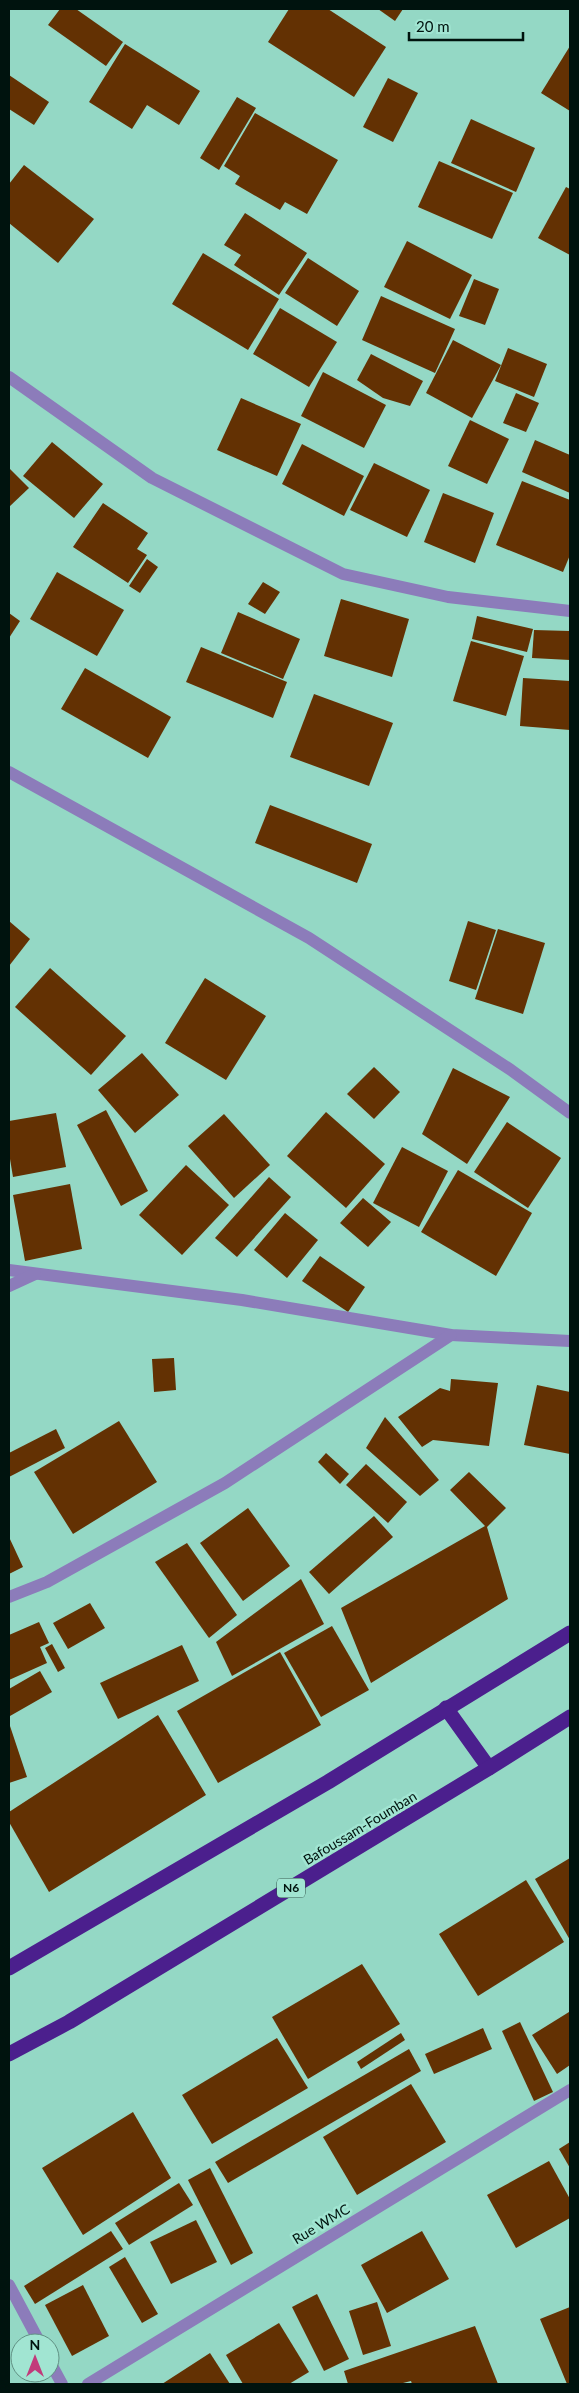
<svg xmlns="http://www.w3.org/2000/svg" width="579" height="2393" font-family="Lato,sans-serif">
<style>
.building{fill:#633103}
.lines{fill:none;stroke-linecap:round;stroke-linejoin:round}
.minor{stroke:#8c7cba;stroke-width:12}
.highway{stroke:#4b1f8d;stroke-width:15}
.labels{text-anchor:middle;stroke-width:5;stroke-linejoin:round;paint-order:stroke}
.shield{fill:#a1e5d2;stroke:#305249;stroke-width:1}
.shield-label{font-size:12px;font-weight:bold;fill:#00130e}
.street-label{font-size:14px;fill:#00130e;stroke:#a1e5d2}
</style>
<rect width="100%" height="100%" fill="#94d8c5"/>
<g class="building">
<polygon points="60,9 76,9 123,42 106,66 48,25"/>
<polygon points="289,9 328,9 386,47 354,97 268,42"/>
<polygon points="378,9 403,9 395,21"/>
<polygon points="125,44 200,91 179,125 147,105 132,129 89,102"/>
<polygon points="570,46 570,111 541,93"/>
<polygon points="9,75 49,102 34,125 9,109"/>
<polygon points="388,78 418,93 393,142 363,127"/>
<polygon points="237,97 256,108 219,170 200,158"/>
<polygon points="255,113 338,160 307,214 285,202 280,210 235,184 240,176 224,166"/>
<polygon points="471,119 535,148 516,192 451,163"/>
<polygon points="439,161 513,193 492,239 418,207"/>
<polygon points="24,165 94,219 58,263 9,223 9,184"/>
<polygon points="566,187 570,189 570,255 538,238"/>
<polygon points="245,213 307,253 279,295 234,265 241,255 224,245"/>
<polygon points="407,241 472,275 450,319 384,287"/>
<polygon points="203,253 279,299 248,350 172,304"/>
<polygon points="308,258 359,291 337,326 285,293"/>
<polygon points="474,279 499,289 485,325 459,316"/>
<polygon points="381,296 455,329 435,373 362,340"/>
<polygon points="280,308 337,342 309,387 253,354"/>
<polygon points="453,340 501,365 472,418 426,393"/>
<polygon points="508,348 547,364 534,397 495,381"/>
<polygon points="371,354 423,381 410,406 383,398 357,380"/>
<polygon points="323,372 386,405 364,448 301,416"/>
<polygon points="516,393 539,403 526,432 503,423"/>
<polygon points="241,398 301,424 277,476 217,450"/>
<polygon points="470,420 509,439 487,484 448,466"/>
<polygon points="535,440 570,455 570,493 522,472"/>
<polygon points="52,442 103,484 74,518 23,476"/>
<polygon points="302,444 364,476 344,516 282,484"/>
<polygon points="374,463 430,490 407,537 350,510"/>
<polygon points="9,468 29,488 9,507"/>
<polygon points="522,481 570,500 570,555 563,572 496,545"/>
<polygon points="443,493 494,513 475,563 424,542"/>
<polygon points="103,503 148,533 137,549 147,555 128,583 73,547"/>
<polygon points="147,559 158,567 140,593 129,586"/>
<polygon points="57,572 124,610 97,656 30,619"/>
<polygon points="263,582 280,592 265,614 248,604"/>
<polygon points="341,599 409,619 392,677 324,656"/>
<polygon points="238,612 300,639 283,679 221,653"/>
<polygon points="9,613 20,621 9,638"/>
<polygon points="477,616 533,629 527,652 472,639"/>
<polygon points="534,630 570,631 570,660 532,658"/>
<polygon points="471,641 524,656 506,716 453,701"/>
<polygon points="201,647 287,682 273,718 186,682"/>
<polygon points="85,668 171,717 148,758 61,709"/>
<polygon points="523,678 570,681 570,730 520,726"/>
<polygon points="314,694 393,723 369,786 290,757"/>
<polygon points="270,805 372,844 357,883 255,843"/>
<polygon points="9,921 30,939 9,966"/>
<polygon points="468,921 496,930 476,990 449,981"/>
<polygon points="498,929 545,943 523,1014 475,999"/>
<polygon points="50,968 126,1036 91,1075 15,1007"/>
<polygon points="205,978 266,1016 226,1080 165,1043"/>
<polygon points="142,1053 179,1095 135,1133 98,1090"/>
<polygon points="374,1067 400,1092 374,1119 347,1094"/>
<polygon points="453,1068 510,1097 467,1164 422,1134"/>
<polygon points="106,1110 148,1191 121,1206 77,1125"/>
<polygon points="326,1112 385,1164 346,1208 287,1156"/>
<polygon points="56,1113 66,1167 13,1177 9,1153 9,1121"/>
<polygon points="224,1114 270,1165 234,1198 188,1146"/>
<polygon points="507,1122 561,1158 528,1208 474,1172"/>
<polygon points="402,1147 448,1171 419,1227 373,1203"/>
<polygon points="186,1165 229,1205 182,1255 139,1215"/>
<polygon points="458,1170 532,1213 496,1276 421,1232"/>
<polygon points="269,1177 291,1197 237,1257 215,1238"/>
<polygon points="70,1184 82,1249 25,1261 13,1195"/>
<polygon points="363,1198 391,1222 368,1247 340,1223"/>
<polygon points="285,1213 318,1240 287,1278 254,1250"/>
<polygon points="320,1256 365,1287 348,1312 302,1281"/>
<polygon points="174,1358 176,1390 154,1392 152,1359"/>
<polygon points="451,1379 498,1383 489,1446 433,1440 422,1447 398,1417 440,1388 450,1391"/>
<polygon points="537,1385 570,1392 570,1454 524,1445"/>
<polygon points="385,1417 439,1480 420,1496 366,1448"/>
<polygon points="119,1421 157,1482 73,1534 34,1472"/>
<polygon points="56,1429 65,1448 9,1477 9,1453"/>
<polygon points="326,1453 349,1474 340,1484 318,1462"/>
<polygon points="366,1464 407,1502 388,1523 346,1485"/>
<polygon points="469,1472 506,1508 487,1527 508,1599 371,1683 341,1608 485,1526 450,1490"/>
<polygon points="248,1508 290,1566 243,1601 200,1543"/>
<polygon points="374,1516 393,1537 329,1594 309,1572"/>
<polygon points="9,1537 23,1567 9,1574"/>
<polygon points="187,1543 237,1615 209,1638 155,1562"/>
<polygon points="301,1579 324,1624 232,1676 216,1642"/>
<polygon points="90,1603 105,1628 68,1649 53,1623"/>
<polygon points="39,1622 49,1643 40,1647 47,1663 9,1680 9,1635"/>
<polygon points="332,1626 369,1690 321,1717 284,1653"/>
<polygon points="52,1644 65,1668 58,1672 45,1648"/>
<polygon points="182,1645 199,1681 118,1719 100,1683"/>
<polygon points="280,1652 321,1725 218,1783 177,1711"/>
<polygon points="40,1671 52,1692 10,1716 9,1689"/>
<polygon points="158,1715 206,1795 49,1892 9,1822 9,1812"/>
<polygon points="9,1723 27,1777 9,1783"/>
<polygon points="570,1858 570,1940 535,1879"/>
<polygon points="526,1880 564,1942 478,1996 439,1934"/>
<polygon points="362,1964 400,2024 308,2079 272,2017"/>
<polygon points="569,2012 570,2065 557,2074 532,2035"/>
<polygon points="520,2022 553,2092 534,2101 502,2031"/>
<polygon points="483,2028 492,2049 434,2074 425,2054"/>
<polygon points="401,2033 405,2040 361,2069 357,2062"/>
<polygon points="277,2038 308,2088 212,2144 182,2095"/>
<polygon points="409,2049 421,2071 228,2183 215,2162"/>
<polygon points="411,2084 446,2142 357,2195 323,2137"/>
<polygon points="133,2112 171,2178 83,2235 42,2168"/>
<polygon points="570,2142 570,2168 559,2149"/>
<polygon points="549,2161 570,2199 570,2218 516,2248 487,2195"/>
<polygon points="210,2168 253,2253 231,2265 188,2180"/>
<polygon points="179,2183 193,2205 129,2245 115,2223"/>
<polygon points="196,2220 217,2262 171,2284 150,2242"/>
<polygon points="111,2231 123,2249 35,2304 24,2286"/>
<polygon points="422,2231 449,2279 387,2313 361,2265"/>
<polygon points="125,2257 158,2314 142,2323 109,2267"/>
<polygon points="83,2285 109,2336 72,2356 45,2305"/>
<polygon points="317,2294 349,2359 324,2371 292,2307"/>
<polygon points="377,2302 391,2346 363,2355 349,2311"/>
<polygon points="570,2307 570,2384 567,2384 540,2319"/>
<polygon points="279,2323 309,2372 289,2384 243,2384 226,2355"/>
<polygon points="475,2326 498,2384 412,2384 411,2381 399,2384 348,2384 344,2371"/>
<polygon points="210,2353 230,2384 162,2384"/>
</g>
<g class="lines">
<g class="minor">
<polyline points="9,377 152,478 343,574 448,597 570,611"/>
<polyline points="9,772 309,938 511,1070 570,1113"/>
<polyline points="9,1270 242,1300 451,1335 570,1341"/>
<polyline points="9,1286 35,1274"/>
<polyline points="9,1597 47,1582 225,1483 451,1335"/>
<polyline points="9,2285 40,2343"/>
<polyline points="50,2362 62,2384"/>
<polyline points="88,2384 570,2090"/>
</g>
<g class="highway">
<polyline points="446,1708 489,1768"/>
<polyline points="9,1968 328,1782 570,1633"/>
<polyline points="9,2054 69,2022 489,1768 570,1717"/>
</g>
</g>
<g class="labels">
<rect class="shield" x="277" y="1878.5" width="28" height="19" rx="4"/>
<g class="shield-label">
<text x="291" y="1892">N6</text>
</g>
<g class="street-label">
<text transform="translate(360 1828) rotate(-31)" y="5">Bafoussam-Foumban</text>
<text transform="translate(321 2224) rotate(-31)" y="5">Rue WMC</text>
</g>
</g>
<rect width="579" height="2393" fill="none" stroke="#00130e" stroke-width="20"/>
<g transform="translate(35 2358)"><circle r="24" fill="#a1e5d2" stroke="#619184"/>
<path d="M0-4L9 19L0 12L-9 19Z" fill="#c23b7b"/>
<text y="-8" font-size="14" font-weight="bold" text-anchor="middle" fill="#00130e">N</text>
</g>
<path d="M409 32v8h114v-8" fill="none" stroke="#00130e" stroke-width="2.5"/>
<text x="416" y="32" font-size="15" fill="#00130e" stroke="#a1e5d2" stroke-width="4" paint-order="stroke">20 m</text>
</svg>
